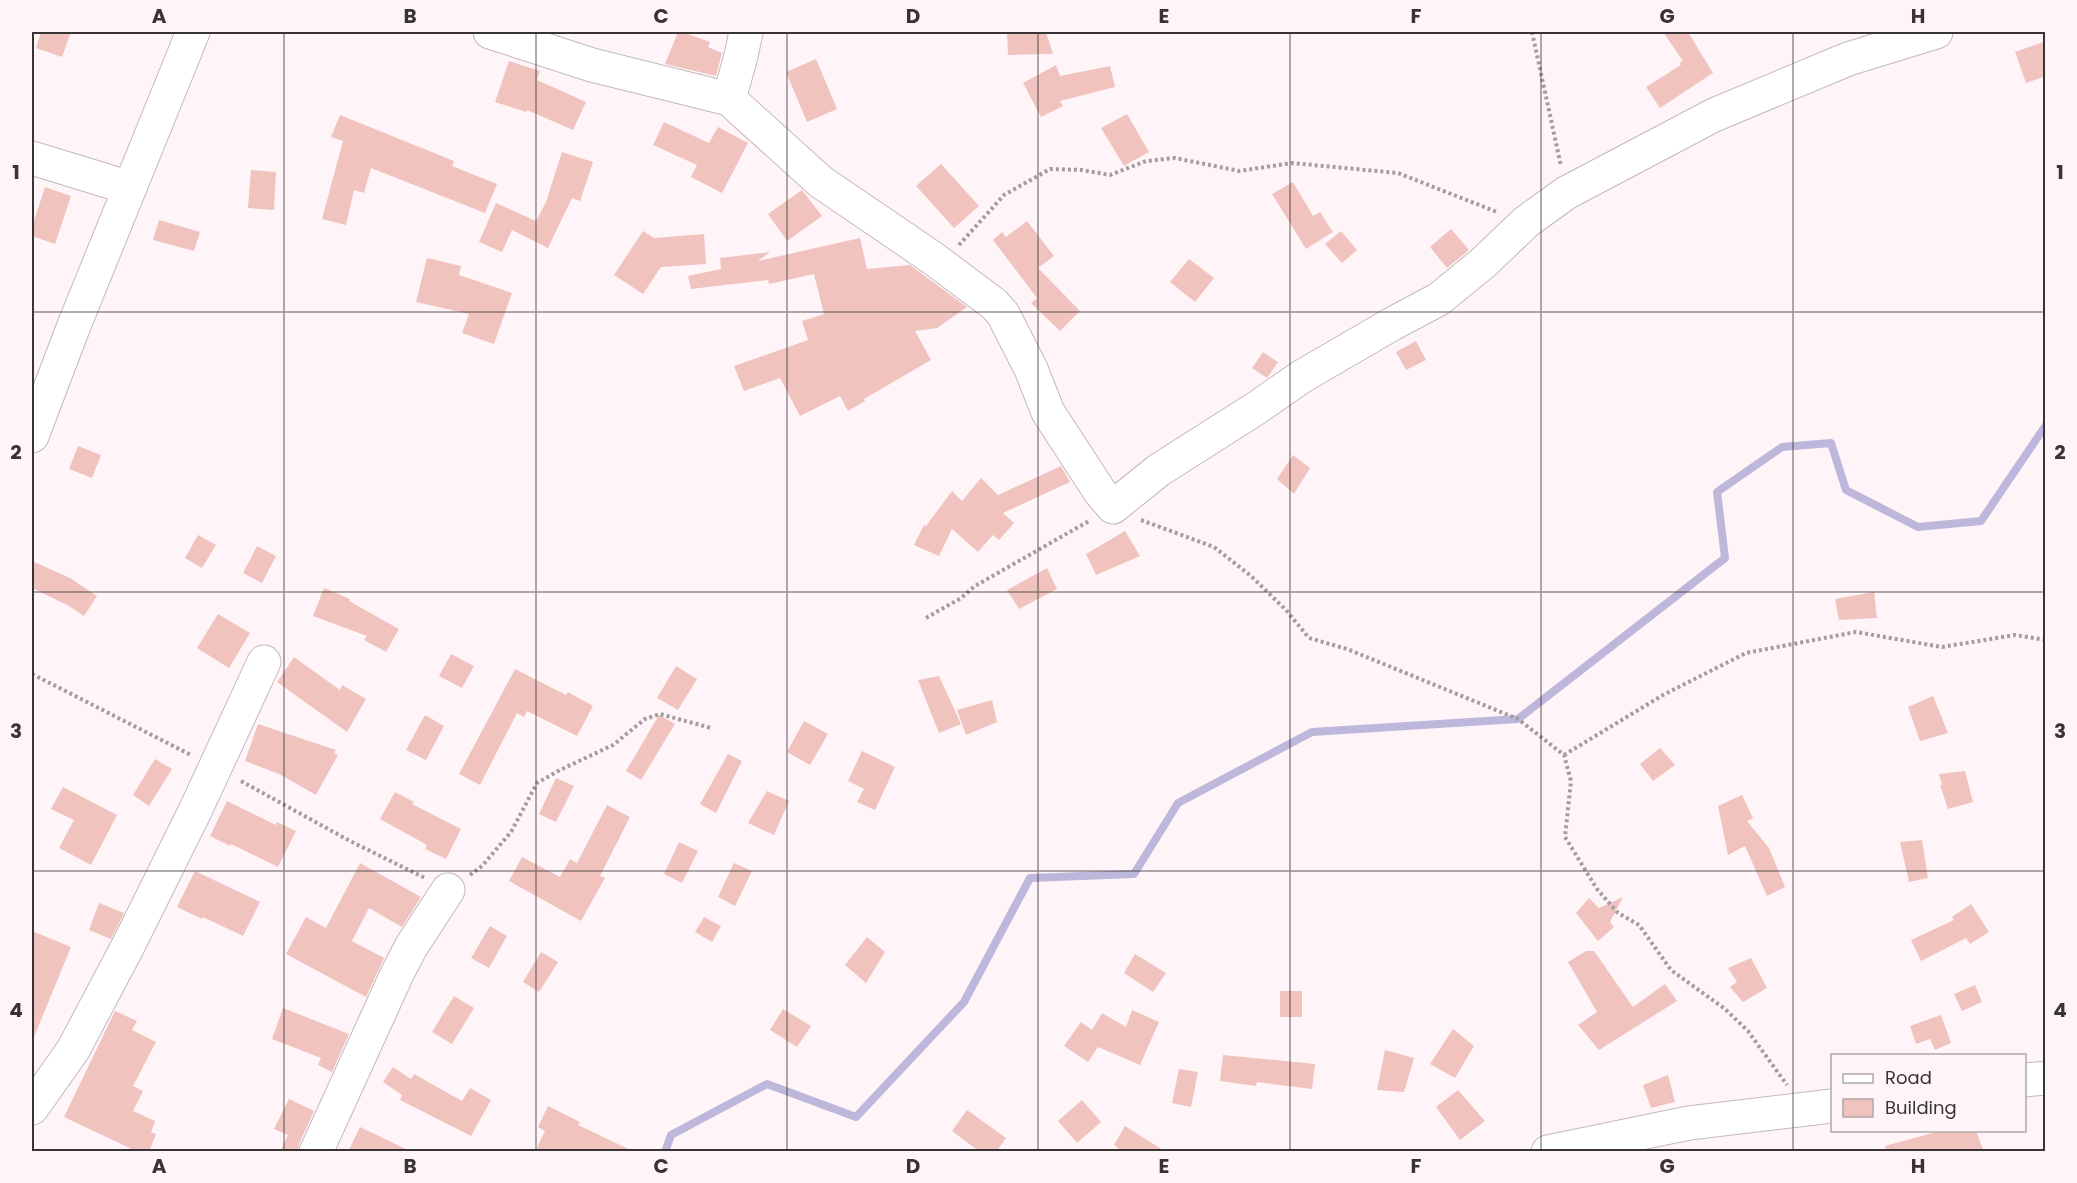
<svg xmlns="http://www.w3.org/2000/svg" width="2077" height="1183" font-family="Poppins,sans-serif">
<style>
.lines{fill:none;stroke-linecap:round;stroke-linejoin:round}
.stream{stroke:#bdb7dc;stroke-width:8}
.building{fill:#f0c3bf}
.minor-casing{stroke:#c3b9bd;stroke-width:35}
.path{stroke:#a49d9f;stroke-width:4;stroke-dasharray:3 3;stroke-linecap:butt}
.minor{stroke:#fff;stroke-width:33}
.grid{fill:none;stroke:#383435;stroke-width:1.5;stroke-opacity:0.55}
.neatline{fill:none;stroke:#383435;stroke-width:2}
.grid-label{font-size:20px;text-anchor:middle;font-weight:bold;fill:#383435}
</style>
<rect width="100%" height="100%" fill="#fff5f8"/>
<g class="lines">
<polyline class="stream" points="665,1152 671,1135 767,1084 856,1117 964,1002 1030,878 1134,874 1178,803 1312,732 1518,719 1725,558 1717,492 1782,447 1831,443 1846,490 1918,527 1981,521 2046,425"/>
</g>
<g class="building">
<polygon points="41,32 71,32 62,57 36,48"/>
<polygon points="678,32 682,32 710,42 708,47 722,53 716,76 665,64"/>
<polygon points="1007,32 1046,32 1053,54 1008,55"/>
<polygon points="1663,32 1688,32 1713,73 1660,108 1646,87 1681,65 1679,63 1683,61"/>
<polygon points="2046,41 2046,76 2026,83 2015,52"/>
<polygon points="816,59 837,109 807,122 786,72"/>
<polygon points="509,61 540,71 537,80 586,102 573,130 527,110 526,112 495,102"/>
<polygon points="1056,65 1060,76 1110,66 1115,87 1060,101 1063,106 1041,117 1023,83"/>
<polygon points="1127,114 1149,152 1124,166 1101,128"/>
<polygon points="340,115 454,161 452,166 497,184 485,213 371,168 364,193 354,190 346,225 322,219 343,141 331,137"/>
<polygon points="664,122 709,143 718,127 748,143 722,193 691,177 697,165 653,145"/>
<polygon points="562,152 593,162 580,201 572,198 548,248 512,230 502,252 479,242 496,203 536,221 546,202"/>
<polygon points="941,164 979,206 954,228 916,186"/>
<polygon points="251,170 276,172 274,210 248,208"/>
<polygon points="1293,182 1313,216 1320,212 1333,232 1306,249 1272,194"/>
<polygon points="45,187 71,196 55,244 32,236 32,227"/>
<polygon points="802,190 822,216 787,241 768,214"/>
<polygon points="159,220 200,232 194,251 153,240"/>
<polygon points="1027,221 1054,256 1038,268 1080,311 1060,331 1031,303 1037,298 993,240 1002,232 1006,237"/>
<polygon points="1451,229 1469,250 1447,268 1430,247"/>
<polygon points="643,231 654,238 704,234 706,264 661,267 643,294 614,275"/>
<polygon points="1341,231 1357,250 1342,263 1325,244"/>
<polygon points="860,238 867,269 910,265 967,307 937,328 915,331 931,360 864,399 865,401 848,411 840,396 800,416 780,378 744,391 734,366 808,340 802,321 824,314 814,274 769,284 768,280 691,289 688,276 721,269 720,258 770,252 758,261"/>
<polygon points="427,258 461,266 459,275 512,293 494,344 462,333 469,314 416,302"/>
<polygon points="1189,259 1214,278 1195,302 1170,282"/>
<polygon points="1416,341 1426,360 1406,370 1396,352"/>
<polygon points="1263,352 1278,362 1267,378 1252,368"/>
<polygon points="78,446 101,455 92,478 69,469"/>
<polygon points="1293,455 1310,468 1294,494 1277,479"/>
<polygon points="1061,466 1070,482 1003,513 1014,523 999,540 993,535 978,552 952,529 939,556 914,545 924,525 926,526 952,491 962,501 981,478 998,495"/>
<polygon points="1125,531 1140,556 1096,575 1086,554"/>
<polygon points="198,535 216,545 202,568 185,558"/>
<polygon points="257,546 276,556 262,583 243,573"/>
<polygon points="32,561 70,578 97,596 84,616 69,606 32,588"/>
<polygon points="1047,568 1057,589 1019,609 1007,590"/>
<polygon points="324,588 350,599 349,601 399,629 386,652 364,640 367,636 313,616"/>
<polygon points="1874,592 1877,618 1839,620 1835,599"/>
<polygon points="218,614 250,633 229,668 197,648"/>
<polygon points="451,654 474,666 462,688 439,676"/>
<polygon points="294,657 340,690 342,685 366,699 347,732 277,682"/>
<polygon points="676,666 697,679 678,710 657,698"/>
<polygon points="515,669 566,695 568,692 593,706 577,736 527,711 524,717 517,713 480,785 459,774"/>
<polygon points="939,676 961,724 939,733 918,680"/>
<polygon points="1933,696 1948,733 1920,741 1908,707"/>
<polygon points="992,700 997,722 966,735 957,710"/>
<polygon points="425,715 444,726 426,760 406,750"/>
<polygon points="659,715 675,724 641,780 626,771"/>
<polygon points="804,721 828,734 810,765 787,752"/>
<polygon points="258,724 336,750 334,753 338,755 316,795 279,774 245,761"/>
<polygon points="1660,748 1675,765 1653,781 1640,764"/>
<polygon points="862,751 895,767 875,810 857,802 864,789 848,781"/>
<polygon points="728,754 742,761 716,813 700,804"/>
<polygon points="155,759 172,769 149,806 133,795"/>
<polygon points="1965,771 1973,802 1948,809 1940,785 1942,785 1939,774"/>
<polygon points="556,778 574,786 556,822 539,814"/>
<polygon points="63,787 117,815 91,865 59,848 74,820 51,809"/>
<polygon points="767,791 789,801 774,835 748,823"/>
<polygon points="395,792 414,802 412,804 461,829 446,859 425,849 427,845 380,819"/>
<polygon points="1742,795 1753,818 1747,821 1769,848 1785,887 1767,896 1745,846 1728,855 1718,806"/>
<polygon points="227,801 276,825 277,822 296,831 278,867 231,844 230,846 210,836"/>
<polygon points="607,805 630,817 600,876 605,878 581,921 509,881 522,857 560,877 570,859 577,863"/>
<polygon points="1922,840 1928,878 1909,882 1900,842"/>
<polygon points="679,842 698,851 682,883 664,874"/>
<polygon points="360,863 421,897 402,927 369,908 352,941 384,958 366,997 286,954 306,917 326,928"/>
<polygon points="734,863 752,871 735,906 718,897"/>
<polygon points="195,871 260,902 243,936 203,917 202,919 177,907"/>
<polygon points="1623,897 1610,922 1614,927 1598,941 1576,913 1589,898 1599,908"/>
<polygon points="99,903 124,913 111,939 89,930"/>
<polygon points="1971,904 1989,932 1970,944 1966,938 1921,961 1911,940 1954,920 1952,917"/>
<polygon points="704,917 721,926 712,942 695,932"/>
<polygon points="490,926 507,936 489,968 471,958"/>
<polygon points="32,931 71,947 32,1042"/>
<polygon points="867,937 885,952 866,983 845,965"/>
<polygon points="1586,951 1594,951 1633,1007 1665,984 1677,1001 1599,1050 1578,1025 1597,1012 1568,962"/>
<polygon points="541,952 558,962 539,992 523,982"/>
<polygon points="1135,954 1166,973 1153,992 1124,973"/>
<polygon points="1751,958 1767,988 1743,1002 1730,987 1737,982 1728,968"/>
<polygon points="1975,985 1982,1002 1962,1011 1954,994"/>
<rect x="1280" y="991" width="22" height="26"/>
<polygon points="454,996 474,1008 452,1044 432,1032"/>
<polygon points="283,1008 349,1034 332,1072 318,1065 321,1058 272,1039"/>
<polygon points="783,1009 811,1026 797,1047 770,1030"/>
<polygon points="1132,1010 1159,1022 1140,1065 1098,1047 1088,1062 1064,1046 1081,1022 1092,1030 1102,1013 1126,1027"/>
<polygon points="115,1011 137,1021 132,1030 156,1042 133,1086 143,1091 133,1111 155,1121 151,1132 156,1134 149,1152 138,1152 64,1117"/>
<polygon points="1941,1015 1951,1043 1935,1050 1930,1039 1916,1044 1910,1026"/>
<polygon points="1453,1029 1474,1046 1455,1078 1430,1064"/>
<polygon points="1385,1050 1414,1058 1404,1092 1377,1090"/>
<polygon points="1223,1055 1315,1064 1312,1089 1257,1082 1256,1086 1220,1081"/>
<polygon points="393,1067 411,1079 414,1074 462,1101 470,1088 491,1100 471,1136 400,1100 402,1095 383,1082"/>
<polygon points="1179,1069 1198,1072 1191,1107 1172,1103"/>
<polygon points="1668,1075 1675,1102 1651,1108 1643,1085"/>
<polygon points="1458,1090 1485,1121 1460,1140 1436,1107"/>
<polygon points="289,1099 314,1111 299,1144 298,1152 280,1152 288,1135 274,1129"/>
<polygon points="1082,1100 1101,1122 1077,1143 1058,1121"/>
<polygon points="548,1106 580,1122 578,1125 635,1152 535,1152 545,1131 538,1127"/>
<polygon points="967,1110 1006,1138 996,1152 980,1152 952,1131"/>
<polygon points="1125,1126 1166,1152 1123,1152 1114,1145"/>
<polygon points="360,1127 412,1152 348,1152"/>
<polygon points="1940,1131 1976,1131 1984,1152 1886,1152 1885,1146"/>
</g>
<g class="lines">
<defs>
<g id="minor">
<polyline points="490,32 592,65 729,99 821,182 934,259 994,304 1003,314 1031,369 1048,412 1100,492 1113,507 1159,470 1258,407 1301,377 1392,324 1439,299 1483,263 1526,222 1566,193 1714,115 1848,59 1936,32"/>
<polyline points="729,99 741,56 746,32"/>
<polyline points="32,158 130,188"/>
<polyline points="32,436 73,328 193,32"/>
<polyline points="2024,1080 2046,1078"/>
<polyline points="32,1108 73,1050 128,946 195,811 264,662"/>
<polyline points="316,1152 397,974 411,947 448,890"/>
<polyline points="1548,1152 1689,1123 1832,1106"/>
</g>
</defs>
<use href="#minor" class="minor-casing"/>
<g class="path">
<polyline points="1532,32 1561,166"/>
<polyline points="959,245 1004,195 1050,169 1082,170 1110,175 1146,161 1175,158 1239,171 1292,163 1398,173 1497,212"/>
<polyline points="1141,520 1214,547 1251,576 1286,610 1309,638 1347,649 1518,719 1564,755 1571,781 1565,837 1597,889 1618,913 1639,925 1671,970 1725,1009 1748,1031 1787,1085"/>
<polyline points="926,618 961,598 975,586 1089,521"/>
<polyline points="32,674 191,755"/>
<polyline points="1564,755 1663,695 1746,653 1856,632 1942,647 2015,635 2046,640"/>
<polyline points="241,781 350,841 425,878"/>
<polyline points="470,875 482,866 511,832 537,783 560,770 613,745 645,719 660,714 711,728"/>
</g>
<use href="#minor" class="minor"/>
</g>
<path class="grid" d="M284,32V1152M536,32V1152M787,32V1152M1038,32V1152M1290,32V1152M1541,32V1152M1793,32V1152M32,312H2046M32,592H2046M32,871H2046"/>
<rect width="2077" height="1183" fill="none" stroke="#fff5f8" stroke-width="66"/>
<rect x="1831" y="1054" width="195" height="78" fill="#fff5f8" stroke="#afa8aa" stroke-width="1.5"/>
<rect x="1843" y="1074" width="30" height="9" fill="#ffffff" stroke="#afa8aa" stroke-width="1.5"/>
<text x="1885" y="1084" font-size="18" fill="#383435">Road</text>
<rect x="1843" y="1099" width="30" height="18" fill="#f0c3bf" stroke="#afa8aa" stroke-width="1.5"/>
<text x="1885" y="1114" font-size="18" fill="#383435">Building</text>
<rect x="33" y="33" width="2011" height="1117" class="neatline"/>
<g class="grid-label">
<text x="159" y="23">A</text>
<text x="410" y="23">B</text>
<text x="661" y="23">C</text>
<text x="913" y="23">D</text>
<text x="1164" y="23">E</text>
<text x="1416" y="23">F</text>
<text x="1667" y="23">G</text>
<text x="1918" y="23">H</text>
<text x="16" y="179">1</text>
<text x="2060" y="179">1</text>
<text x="16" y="459">2</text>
<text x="2060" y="459">2</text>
<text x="16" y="738">3</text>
<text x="2060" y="738">3</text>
<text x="16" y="1017">4</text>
<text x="2060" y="1017">4</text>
<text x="159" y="1173">A</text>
<text x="410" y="1173">B</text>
<text x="661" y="1173">C</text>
<text x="913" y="1173">D</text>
<text x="1164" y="1173">E</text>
<text x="1416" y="1173">F</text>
<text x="1667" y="1173">G</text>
<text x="1918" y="1173">H</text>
</g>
</svg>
